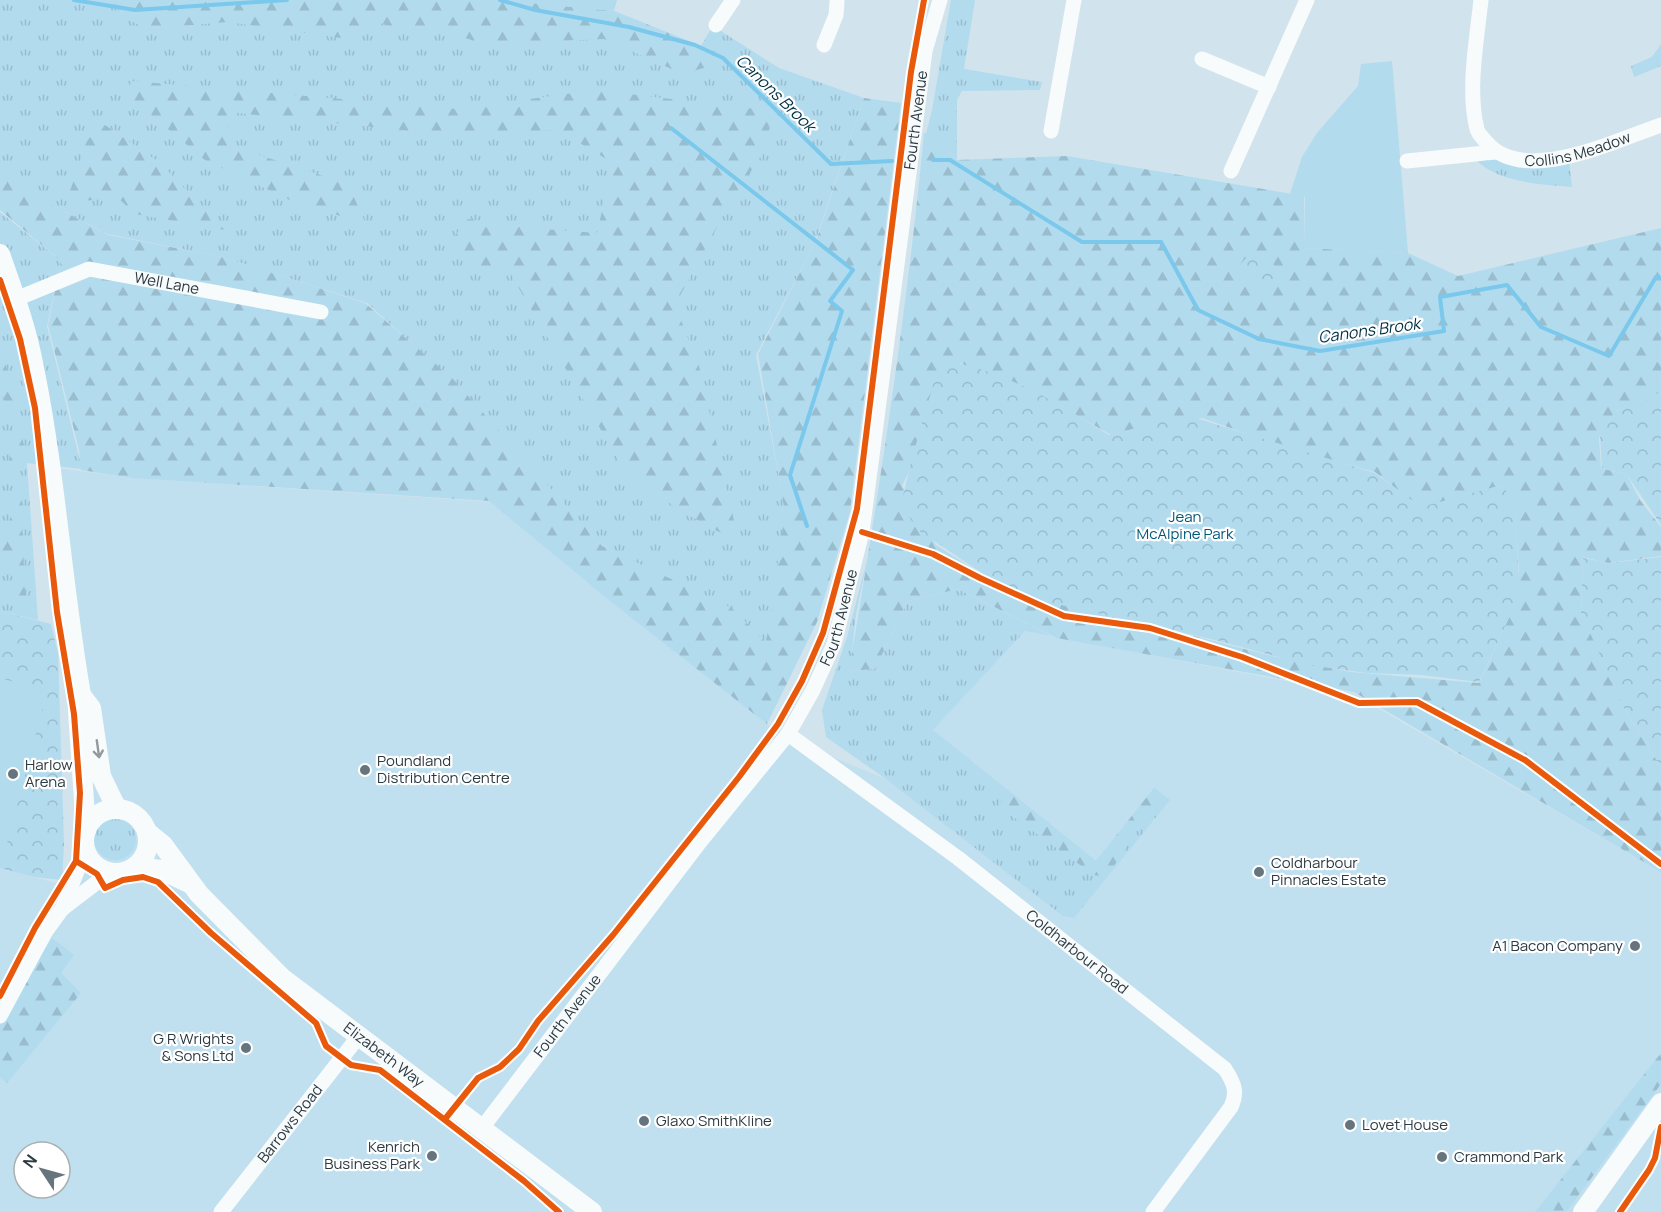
<svg xmlns="http://www.w3.org/2000/svg" width="1661" height="1212" font-family="Manrope,sans-serif">
<style>
.built{fill:#c0dfef;fill-rule:evenodd}
.grass{fill:url(#grass-tufts)}
.forest{fill:url(#forest-firs);fill-rule:evenodd}
.park{fill:url(#park-crowns)}
.garden{fill:#b2dbee}
.lines{fill:none;stroke-linecap:round;stroke-linejoin:round}
.stream{stroke:#7ac8eb;stroke-width:4}
.minor{stroke:#f8fbfc;stroke-width:15}
.major{stroke:#f8fbfc;stroke-width:20}
.cycleway-casing{stroke:#fff;stroke-width:10}
.cycleway{stroke:#e8590c;stroke-width:6}
.oneway{stroke:#929a9e}
.poi-dot{fill:#66757d;stroke:#fff;stroke-width:2}
.labels{text-anchor:middle;stroke-width:4.5;stroke-linejoin:round;paint-order:stroke}
.street-label{font-size:15px;fill:#2c3a41;stroke:#fff}
.park-label{font-size:15px;fill:#005978;stroke:#fff}
.poi-label{font-size:15px;fill:#2c3a41;stroke:#fff;text-anchor:start}
.water-label{font-size:16px;font-style:italic;fill:#003143;stroke:#fff}
</style>
<defs>
<pattern id="grass-tufts" width="24" height="20" patternUnits="userSpaceOnUse" patternTransform="scale(1.5)"><rect width="24" height="20" fill="#b2dbee"/><path d="M3 7l-1-3M5 7V3M7 7l1-3M15 17l-1-3M17 17v-4M19 17l1-3" fill="none" stroke="#99bdcd"/></pattern>
<pattern id="forest-firs" width="22" height="20" patternUnits="userSpaceOnUse" patternTransform="scale(1.5)"><rect width="22" height="20" fill="#b2dbee"/><path d="M5 1l3.5 6h-7zM16 11l3.5 6h-7z" fill="#99bdcd"/></pattern>
<pattern id="park-crowns" width="20" height="18" patternUnits="userSpaceOnUse" patternTransform="scale(1.5)"><rect width="20" height="18" fill="#b2dbee"/><path d="M2 6a3 3 0 1 1 6 0M12 15a3 3 0 1 1 6 0" fill="none" stroke="#99bdcd"/></pattern>
</defs>
<rect width="100%" height="100%" fill="#d1e3ec"/>
<path class="built" d="M56,468L133,478L490,502L764,722L800,744L886,779L1025,631L1353,694L1661,872V1212H0V868L67,886L92,727ZM24,1152H60V1188H24Z"/>
<g class="grass">
<polygon points="0,0 500,0 614,11 701,46 713,26 779,68 864,98 814,245 756,355 786,515 766,645 603,547 450,378 367,303 222,257 107,234 14,185 0,164"/>
<polygon points="951,0 975,0 964,69 1042,82 1040,90 962,91 957,100 957,160 934,135 926,134 932,110"/>
<polygon points="1661,44 1661,66 1634,77 1631,66 1652,57"/>
<path d="M1475,159L1569,161L1572,187C1540,184 1498,183 1475,159Z"/>
<polygon points="0,212 61,261 47,326 82,469 27,463 38,620 0,611"/>
<polygon points="869,553 856,614 850,671 875,669 908,601 958,589 1052,636 1025,631 929,734 933,730 1096,861 1154,788 1170,800 1074,918 1063,916 886,779 826,737 822,710 847,637"/>
<circle cx="115" cy="839" r="21"/>
</g>
<g class="forest">
<polygon points="115,0 500,0 614,11 701,46 713,26 710,66 683,74 604,39 485,44 439,30 406,30 379,23 349,39 227,22 147,29 121,16"/>
<polygon points="132,81 458,109 595,90 773,111 765,150 731,201 675,305 699,366 739,543 683,512 627,475 509,271 481,268 450,242 468,219 530,228 597,233 613,163 558,130 452,135 228,112 229,145 348,184 366,224 292,201 205,160 125,93"/>
<polygon points="864,98 901,103 850,512 817,622 767,724 614,604 489,501 133,478 81,470 79,450 48,325 61,261 0,210 0,162 15,185 108,235 223,257 365,303 452,378 602,546 732,608 766,643 785,513 758,354 816,241"/>
<polygon points="105,125 159,162 225,230 135,214 117,197 76,202 70,191 87,140"/>
<path d="M924,133L934,135L957,160L1067,156L1304,196L1305,248L1408,253L1458,276L1661,228V391L1642,406L1616,410L1599,438L1601,468L1627,475L1640,500L1661,527V556L1608,563L1583,557L1581,611L1626,712L1661,767V872L1354,692L1057,638L958,589L908,601L875,669L849,671C879,492 907,313 924,133ZM960,363L1044,397L1113,436L1202,418L1288,448L1375,472L1421,508L1502,485L1515,511L1519,572L1512,611L1479,683L1351,672L1272,656L1116,616L1012,594L936,545L902,486Z"/>
<polygon points="0,340 25,450 7,471 14,432 0,388"/>
<polygon points="21,497 26,618 10,569 0,571 0,530 6,527"/>
<polygon points="1154,788 1160,793 1107,877 1094,875 998,806 1009,791 1096,861"/>
<polygon points="52,938 74,955 61,973 81,993 7,1083 0,1077 0,1019"/>
<polygon points="1661,1053 1661,1084 1567,1211 1535,1212"/>
</g>
<g class="park">
<polygon points="1254,249 1281,271 1264,290 1238,267"/>
<path d="M940,361C1001,367 1058,404 1109,435L1186,415L1375,473L1421,507L1502,485L1515,504L1519,581L1512,611L1479,682L1421,675L1367,673L1308,665L1215,640L1013,594L918,530L901,505L912,458Z"/>
<polygon points="1661,391 1661,525 1627,475 1602,468 1600,436 1615,411 1642,404"/>
<polygon points="1661,557 1661,767 1625,710 1581,613 1583,558 1609,563"/>
<polygon points="0,611 51,624 58,653 64,844 62,880 34,877 0,868"/>
</g>
<g class="garden">
<polygon points="500,0 617,0 614,11"/>
<polygon points="1392,61 1408,253 1305,248 1305,197 1290,194 1302,157 1317,133 1358,86 1361,64"/>
<polygon points="0,678 36,688 44,703 6,847 0,846"/>
</g>
<g class="lines">
<g class="stream">
<polyline points="74,0 135,10 287,0"/>
<polyline points="500,0 535,10 629,27 695,45 723,58 831,164 892,161"/>
<polyline points="671,128 853,270 830,301 842,311 790,475 807,526"/>
<polyline points="933,160 950,160 1082,242 1161,242 1198,310 1259,339 1320,351 1444,331 1440,297 1507,285 1541,327 1609,356 1656,277 1661,278"/>
</g>
<g class="minor">
<path id="s1" d="M1481,0C1477,38 1467,91 1477,129C1478,134 1484,139 1487,143C1525,186 1616,140 1661,125"/>
<polyline points="716,25 733,0"/>
<polyline points="824,45 836,15 837,2"/>
<polyline points="1202,59 1269,87"/>
<polyline points="1051,131 1074,0"/>
<polyline points="1407,161 1495,152"/>
<polyline points="1231,171 1307,0"/>
<path id="s2" d="M16,299L89,269L321,312"/>
<path id="s3" d="M788,734L958,858L1225,1069C1234,1083 1238,1092 1231,1107L1153,1212"/>
<polyline points="62,909 100,880 116,873"/>
<polyline points="0,1016 46,931 62,909 86,849"/>
<path id="s4" d="M482,1128L700,842L788,734L813,690L834,644L862,532L925,51L940,0"/>
<path id="s5" d="M221,1212L359,1036"/>
</g>
<g class="major">
<path d="M0,254C13,291 27,329 34,368C56,476 62,586 81,695L78,711L86,831"/>
<polyline points="81,695 91,708 101,776 117,809"/>
<circle cx="116" cy="841" r="32"/>
<path id="s6" d="M147,832L163,845L199,894L282,978L592,1212"/>
<polyline points="135,867 161,870 189,883"/>
<polyline points="1583,1212 1661,1103"/>
</g>
<defs>
<g id="cycleway">
<polyline points="0,280 20,339 35,408 57,612 74,714 80,793 76,861 35,928 0,996"/>
<polyline points="862,532 933,554 980,578 1064,616 1150,628 1242,657 1359,703 1417,702 1525,760 1661,864"/>
<polyline points="76,861 97,874 105,888 123,880 143,877 158,882 211,933 316,1023 326,1046 351,1065 380,1070 524,1181 559,1212"/>
<polyline points="445,1119 478,1078 500,1067 519,1049 538,1021 613,935 739,777 778,724 802,681 823,633 857,509 911,72 924,0"/>
<polyline points="1620,1212 1649,1170 1655,1158 1661,1127"/>
</g>
</defs>
<use href="#cycleway" class="cycleway-casing"/>
<use href="#cycleway" class="cycleway"/>
</g>
<defs><path id="oneway-shaft" d="M-6 0H5M1.5-3L5.5 0L1.5 3" fill="none" stroke-width="1.6" stroke-linecap="round" stroke-linejoin="round" transform="scale(1.5)"/></defs>
<use class="oneway" href="#oneway-shaft" transform="translate(98 749) rotate(82)"/>
<g class="poi-dot">
<circle cx="365" cy="770" r="6"/>
<circle cx="13" cy="774" r="6"/>
<circle cx="1259" cy="872" r="6"/>
<circle cx="1635" cy="946" r="6"/>
<circle cx="246" cy="1048" r="6"/>
<circle cx="644" cy="1121" r="6"/>
<circle cx="1350" cy="1125" r="6"/>
<circle cx="432" cy="1156" r="6"/>
<circle cx="1442" cy="1157" r="6"/>
</g>
<g class="labels">
<g class="street-label">
<text dy="5" stroke="none"><textPath href="#s4" startOffset="1131">Fourth Avenue</textPath></text>
<text dy="5" stroke="none"><textPath href="#s1" startOffset="244">Collins Meadow</textPath></text>
<text dy="5" stroke="none"><textPath href="#s2" startOffset="158">Well Lane</textPath></text>
<text dy="5" stroke="none"><textPath href="#s4" startOffset="627">Fourth Avenue</textPath></text>
<text dy="5" stroke="none"><textPath href="#s3" startOffset="362">Coldharbour Road</textPath></text>
<text dy="5" stroke="none"><textPath href="#s4" startOffset="141">Fourth Avenue</textPath></text>
<text dy="5" stroke="none"><textPath href="#s6" startOffset="327">Elizabeth Way</textPath></text>
<text dy="5" stroke="none"><textPath href="#s5" startOffset="112">Barrows Road</textPath></text>
</g>
<g class="park-label">
<text x="1185" y="522">Jean<tspan x="1185" dy="17">McAlpine Park</tspan></text>
</g>
<g class="poi-label">
<text x="377" y="766">Poundland<tspan x="377" dy="17">Distribution Centre</tspan></text>
<text x="25" y="770">Harlow<tspan x="25" dy="17">Arena</tspan></text>
<text x="1271" y="868">Coldharbour<tspan x="1271" dy="17">Pinnacles Estate</tspan></text>
<text x="1623" y="951" text-anchor="end">A1 Bacon Company</text>
<text x="234" y="1044" text-anchor="end">G R Wrights<tspan x="234" dy="17">&amp; Sons Ltd</tspan></text>
<text x="656" y="1126">Glaxo SmithKline</text>
<text x="1362" y="1130">Lovet House</text>
<text x="420" y="1152" text-anchor="end">Kenrich<tspan x="420" dy="17">Business Park</tspan></text>
<text x="1454" y="1162">Crammond Park</text>
</g>
<g class="water-label">
<text transform="translate(776 93) rotate(44)" y="6">Canons Brook</text>
<text transform="translate(1369 330) rotate(-8)" y="6">Canons Brook</text>
</g>
</g>
<g transform="translate(42 1170) rotate(306)"><circle r="28" fill="#ffffff" stroke="#abb0b3" stroke-width="1.5"/>
<path d="M0-4.5L10 22L0 15L-10 22Z" fill="#66757d"/>
<text y="-9" font-size="16" font-weight="bold" text-anchor="middle" fill="#2c3a41">N</text>
</g>
</svg>
